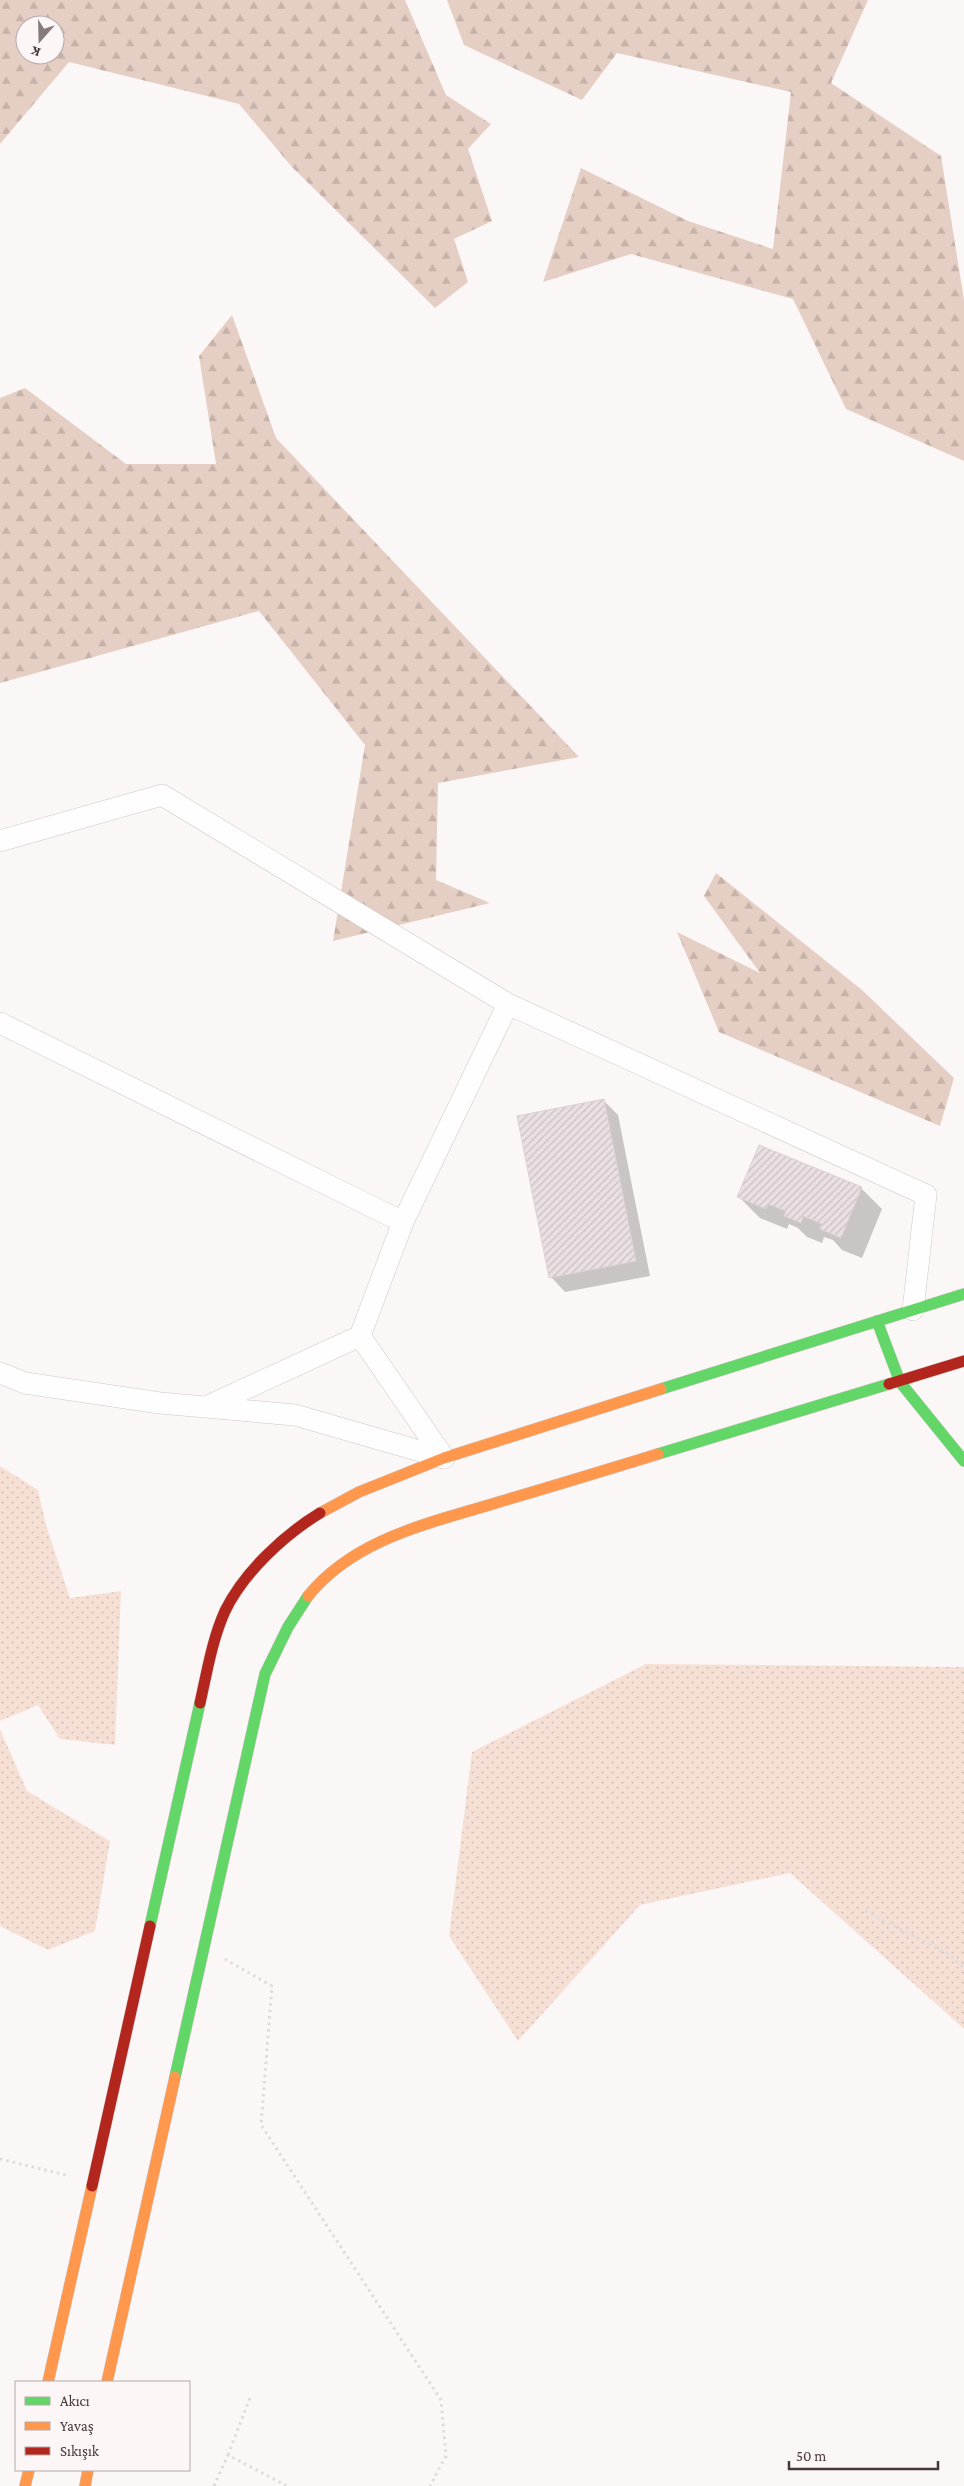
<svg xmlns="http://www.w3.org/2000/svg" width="964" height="2486" font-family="'Crimson Pro',serif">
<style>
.green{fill:url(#green-dots)}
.forest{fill:url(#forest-firs);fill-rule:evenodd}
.shadow{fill:#0003}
.building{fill:url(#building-hatch);stroke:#dbd2d4}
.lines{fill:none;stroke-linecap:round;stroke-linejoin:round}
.street-casing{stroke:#cfc7c7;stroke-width:22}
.fast-casing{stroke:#cfc7c7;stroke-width:12}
.slow-casing{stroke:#cfc7c7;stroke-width:12}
.jam-casing{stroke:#cfc7c7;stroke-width:12}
.path{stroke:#dddbdb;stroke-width:3;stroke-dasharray:2.5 4;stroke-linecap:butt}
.street{stroke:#fffefe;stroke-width:21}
.fast{stroke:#63d668;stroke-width:11}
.slow{stroke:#ff974d;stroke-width:11}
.jam{stroke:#b3261e;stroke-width:11}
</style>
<defs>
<pattern id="green-dots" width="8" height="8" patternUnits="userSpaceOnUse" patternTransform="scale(1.25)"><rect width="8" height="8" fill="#f6e0d5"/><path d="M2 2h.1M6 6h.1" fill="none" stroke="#d4c1b8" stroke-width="1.8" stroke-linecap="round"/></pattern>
<pattern id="forest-firs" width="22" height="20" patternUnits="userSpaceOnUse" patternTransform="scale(1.25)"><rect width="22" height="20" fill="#e5cfc4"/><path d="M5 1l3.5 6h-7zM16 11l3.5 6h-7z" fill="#c6b2a9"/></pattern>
<pattern id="building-hatch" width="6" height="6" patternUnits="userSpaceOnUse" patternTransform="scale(1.25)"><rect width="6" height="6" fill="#eadfe2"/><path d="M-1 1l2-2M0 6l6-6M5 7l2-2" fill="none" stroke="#cac0c3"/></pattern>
</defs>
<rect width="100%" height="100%" fill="#fcf7f7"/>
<g class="green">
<polygon points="0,1466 38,1490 46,1525 70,1598 121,1591 115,1745 60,1739 38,1705 0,1721"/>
<polygon points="646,1664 964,1667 964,2029 790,1873 640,1905 518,2041 449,1936 472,1752"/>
<polygon points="0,1729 27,1791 110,1841 95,1931 48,1950 0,1926"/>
</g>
<g class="forest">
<path d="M0,0H405L446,95L491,124L468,149L492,221L454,239L468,282L435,308L292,167L239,104L69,62L0,144ZM25,25H55V55H25Z"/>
<polygon points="447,0 868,0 831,83 941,156 964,300 964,461 846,409 793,299 631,254 543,282 581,168 688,221 773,249 791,92 617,53 582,100 464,45"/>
<polygon points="232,315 276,438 579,757 438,783 436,880 490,903 333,941 365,745 259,611 0,683 0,398 25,388 126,464 216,464 199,356"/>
<polygon points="716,873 862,990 954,1078 940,1126 719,1032 677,932 760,973 704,896"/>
</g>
<g class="shadow">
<polygon points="603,1100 618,1115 650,1276 565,1292 551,1277"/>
<polygon points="861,1188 882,1209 862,1258 842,1250 833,1240 824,1237 822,1243 807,1237 798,1228 789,1224 787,1229 760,1218 739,1197"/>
</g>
<g class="building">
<polygon points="604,1099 636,1261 549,1278 517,1116"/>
<polygon points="759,1145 862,1187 841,1238 820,1229 822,1224 803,1216 801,1223 784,1216 786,1211 768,1204 766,1209 737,1197"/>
</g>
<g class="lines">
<defs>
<g id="street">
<polyline points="0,841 162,795 508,1004 926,1195 913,1310"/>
<polyline points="0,1023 403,1222 508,1004"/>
<polyline points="360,1336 444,1458"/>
<polyline points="0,1373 25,1383 160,1403 295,1415 444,1458"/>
<polyline points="208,1406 360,1336 403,1222"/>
</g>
<g id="fast">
<polyline points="877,1321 900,1382 964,1461"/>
<polyline points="661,1389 964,1294"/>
<polyline points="658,1454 889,1384"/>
<polyline points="150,1926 200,1703"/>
<polyline points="175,2077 265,1674 288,1627 308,1596"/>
</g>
<g id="slow">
<polyline points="320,1513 359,1492 444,1458 661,1389"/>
<path d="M308,1596C356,1537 432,1523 502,1501C554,1486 606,1470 658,1454"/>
<polyline points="48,2382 92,2186"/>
<polyline points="107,2382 175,2077"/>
<polyline points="25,2486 29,2470"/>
<polyline points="85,2486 88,2470"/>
</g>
<g id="jam">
<polyline points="889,1384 964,1361"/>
<path d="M200,1703C207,1672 212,1640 225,1611C244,1572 284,1535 320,1513"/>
<polyline points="92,2186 150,1926"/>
</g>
</defs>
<use href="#street" class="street-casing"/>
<use href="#fast" class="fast-casing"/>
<use href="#slow" class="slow-casing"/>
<use href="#jam" class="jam-casing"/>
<g class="path">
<polyline points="865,1911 950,1955 964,1968"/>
<polyline points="225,1959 272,1986 261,2125 441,2400 446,2456 430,2486"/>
<polyline points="0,2159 70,2176"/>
<polyline points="228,2455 250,2398"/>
<polyline points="214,2486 228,2455 287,2486"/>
</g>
<use href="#street" class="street"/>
<use href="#fast" class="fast"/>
<use href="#slow" class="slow"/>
<use href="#jam" class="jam"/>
</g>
<rect x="15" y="2381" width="175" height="90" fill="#fdf6f6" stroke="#b4aaaa"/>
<rect x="25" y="2397" width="25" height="8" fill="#63d668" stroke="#b4aaaa"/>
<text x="60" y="2406" font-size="15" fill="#463839">Akıcı</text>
<rect x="25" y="2422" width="25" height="8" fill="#ff974d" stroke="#b4aaaa"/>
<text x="60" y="2431" font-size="15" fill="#463839">Yavaş</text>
<rect x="25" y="2447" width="25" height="8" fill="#b3261e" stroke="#b4aaaa"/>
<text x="60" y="2456" font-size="15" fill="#463839">Sıkışık</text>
<g transform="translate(40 40) rotate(200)"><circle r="24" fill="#fdf6f6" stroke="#b4aaaa"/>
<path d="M0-4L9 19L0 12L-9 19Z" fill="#867b7c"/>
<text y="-8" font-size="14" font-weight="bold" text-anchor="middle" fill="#463839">K</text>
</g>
<path d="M789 2461v8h149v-8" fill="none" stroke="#463839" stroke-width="2.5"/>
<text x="796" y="2461" font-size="15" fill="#463839" stroke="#fdf6f6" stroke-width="4" paint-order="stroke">50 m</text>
</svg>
